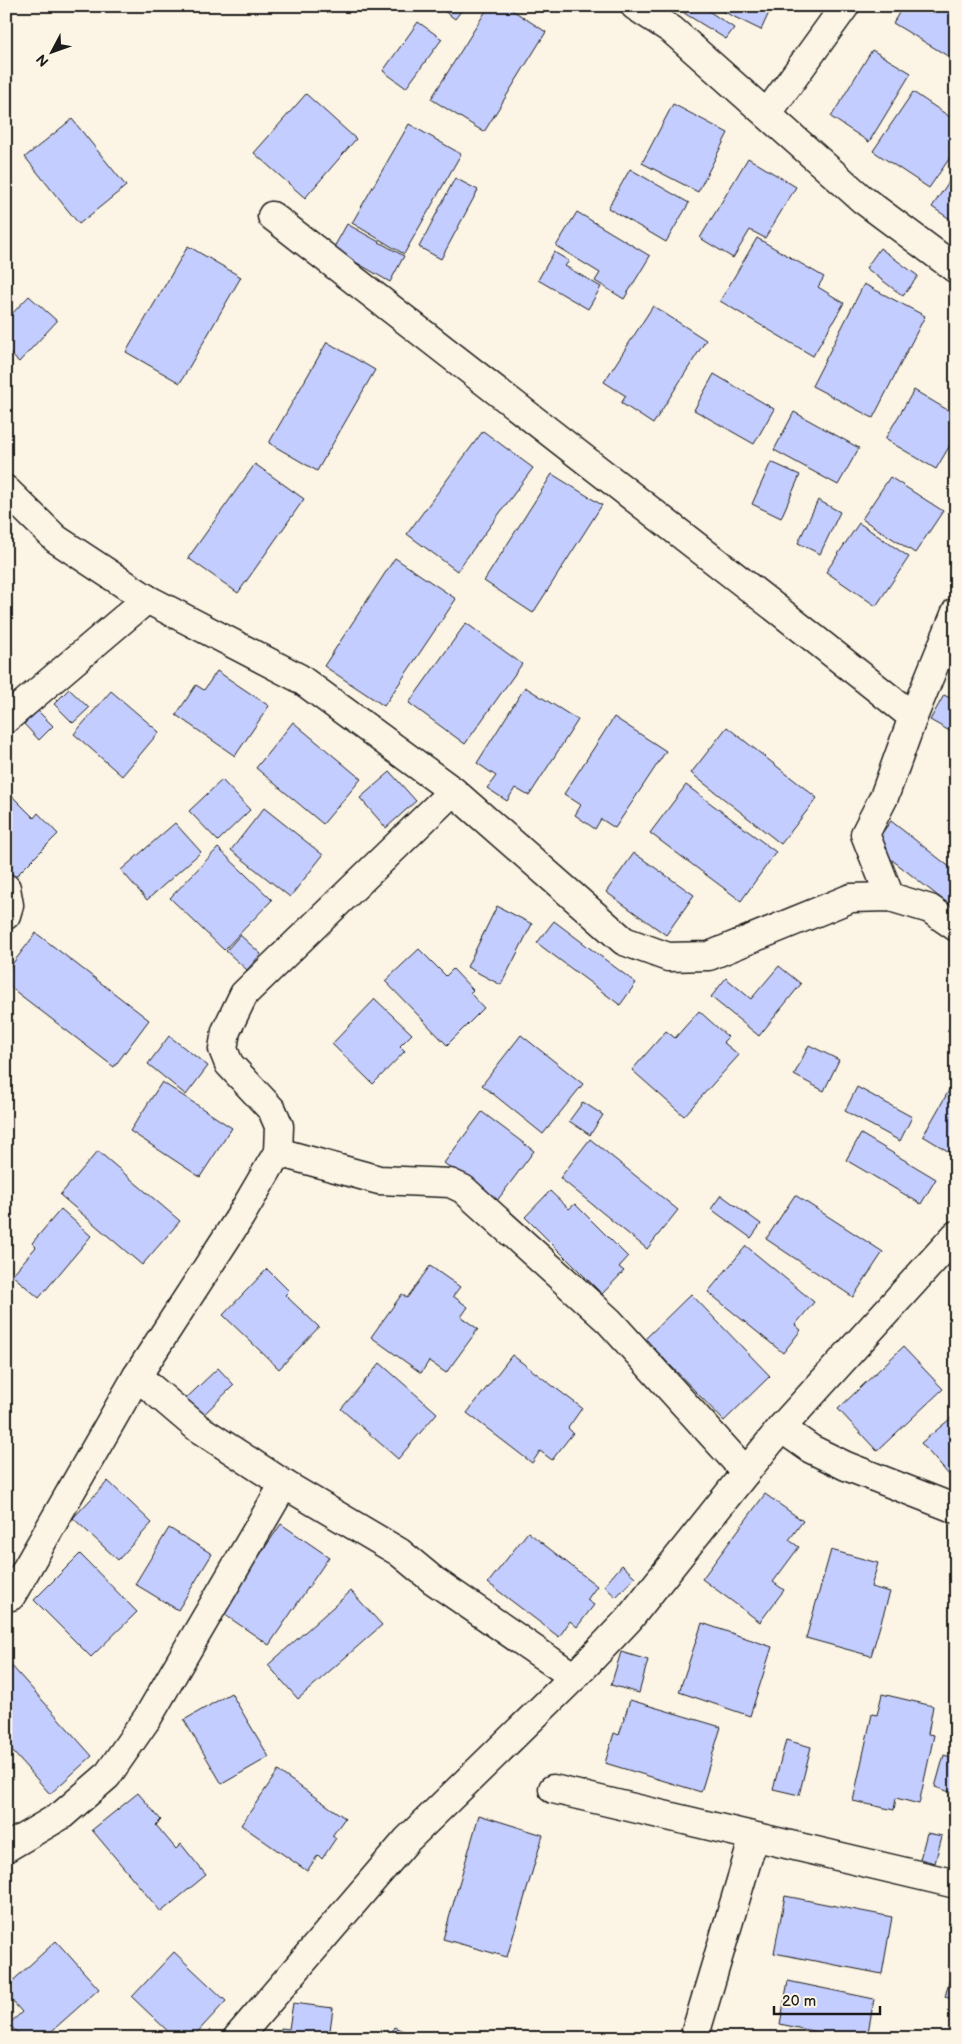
<svg xmlns="http://www.w3.org/2000/svg" width="962" height="2044" font-family="'Balsamiq Sans',sans-serif">
<style>
.building{fill:#c3cdff;stroke:#1c1c1c}
.lines{fill:none;stroke-linecap:round;stroke-linejoin:round}
.minor-casing{stroke:#1c1c1c;stroke-width:31}
.minor{stroke:#fcf5e5;stroke-width:28}
</style>
<rect width="100%" height="100%" fill="#fcf5e5"/>
<filter id="ink" filterUnits="userSpaceOnUse"><feTurbulence type="fractalNoise" baseFrequency=".02" numOctaves="2"/><feDisplacementMap in="SourceGraphic" scale="10" xChannelSelector="R" yChannelSelector="G"/><feConvolveMatrix kernelMatrix="1 2 1 2 8 2 1 2 1" color-interpolation-filters="sRGB"/></filter>
<g filter="url(#ink)">
<g class="building">
<polygon points="437,6 465,6 455,19"/>
<polygon points="489,6 506,6 546,32 484,132 431,99"/>
<polygon points="688,6 701,6 734,28 726,39 684,13"/>
<polygon points="712,6 772,6 761,30"/>
<polygon points="903,6 956,6 956,61 893,23"/>
<polygon points="418,22 442,39 406,88 383,71"/>
<polygon points="872,50 911,73 869,142 831,117"/>
<polygon points="913,92 956,121 956,149 929,188 873,151"/>
<polygon points="306,94 356,139 305,198 254,153"/>
<polygon points="673,104 728,133 698,192 642,163"/>
<polygon points="72,119 126,186 79,224 25,157"/>
<polygon points="409,124 461,154 404,254 352,223"/>
<polygon points="748,158 796,187 765,238 750,230 733,258 700,238"/>
<polygon points="630,169 689,203 666,242 608,208"/>
<polygon points="956,171 956,223 932,207"/>
<polygon points="455,178 478,190 441,259 419,247"/>
<polygon points="577,212 650,256 624,299 595,281 600,273 556,246"/>
<polygon points="347,224 404,256 390,282 333,249"/>
<polygon points="757,238 824,277 818,287 844,303 813,356 720,301"/>
<polygon points="188,246 241,277 180,383 126,352"/>
<polygon points="880,248 918,276 903,296 866,268"/>
<polygon points="554,252 569,261 565,266 601,287 588,309 538,280"/>
<polygon points="864,284 925,316 873,418 812,386"/>
<polygon points="29,296 57,321 19,362 6,350 6,320"/>
<polygon points="653,306 706,340 653,424 621,403 626,396 604,382"/>
<polygon points="327,342 375,370 317,471 269,443"/>
<polygon points="714,374 774,409 754,444 694,410"/>
<polygon points="914,390 956,415 956,435 936,469 885,439"/>
<polygon points="794,412 859,448 838,485 774,450"/>
<polygon points="483,431 533,468 457,571 407,534"/>
<polygon points="771,462 800,475 781,518 752,504"/>
<polygon points="255,464 304,499 238,593 188,558"/>
<polygon points="552,474 602,505 533,613 484,581"/>
<polygon points="890,477 943,511 915,553 862,519"/>
<polygon points="818,500 840,512 820,554 798,543"/>
<polygon points="859,523 909,557 876,606 826,572"/>
<polygon points="395,558 456,599 384,706 324,666"/>
<polygon points="466,623 522,664 465,744 409,703"/>
<polygon points="217,671 269,706 235,756 176,715 196,685 204,690"/>
<polygon points="525,687 578,720 529,796 515,788 507,801 487,788 496,776 477,763"/>
<polygon points="69,689 89,708 73,723 54,704"/>
<polygon points="111,691 159,732 122,776 74,734"/>
<polygon points="944,695 956,701 955,734 930,720"/>
<polygon points="38,711 53,726 39,740 24,724"/>
<polygon points="614,717 666,751 615,828 601,819 595,829 575,815 581,805 564,794"/>
<polygon points="293,722 361,779 323,824 256,768"/>
<polygon points="727,727 817,798 781,844 691,773"/>
<polygon points="390,772 416,801 386,828 360,798"/>
<polygon points="222,780 250,810 218,841 189,811"/>
<polygon points="686,785 776,852 741,901 650,833"/>
<polygon points="6,790 34,818 38,813 58,834 15,877 6,868"/>
<polygon points="264,808 323,855 290,897 231,850"/>
<polygon points="891,821 956,872 956,902 952,907 873,845"/>
<polygon points="175,823 201,852 147,900 121,870"/>
<polygon points="218,848 272,900 224,950 170,898"/>
<polygon points="634,853 694,895 666,935 606,892"/>
<polygon points="497,906 532,924 501,985 467,967"/>
<polygon points="554,921 636,983 620,1005 537,943"/>
<polygon points="36,933 149,1020 114,1067 6,984 6,972"/>
<polygon points="240,935 261,954 247,970 226,951"/>
<polygon points="419,949 446,976 453,969 473,990 470,993 484,1008 447,1045 385,981"/>
<polygon points="779,966 801,984 759,1036 711,997 726,978 751,999"/>
<polygon points="375,999 412,1034 400,1046 405,1051 373,1084 332,1044"/>
<polygon points="699,1011 728,1037 723,1042 739,1055 684,1116 632,1070 666,1031 675,1038"/>
<polygon points="956,1018 956,1037 947,1031"/>
<polygon points="521,1035 583,1084 543,1134 482,1085"/>
<polygon points="169,1036 208,1066 186,1095 148,1064"/>
<polygon points="809,1045 839,1060 824,1091 794,1075"/>
<polygon points="956,1078 956,1156 923,1136"/>
<polygon points="162,1082 232,1128 200,1177 130,1131"/>
<polygon points="857,1087 912,1117 900,1141 845,1111"/>
<polygon points="583,1102 603,1115 590,1135 569,1121"/>
<polygon points="482,1112 534,1151 496,1202 444,1163"/>
<polygon points="861,1134 936,1179 921,1204 846,1160"/>
<polygon points="590,1139 678,1210 647,1249 560,1178"/>
<polygon points="98,1151 180,1221 142,1265 60,1195"/>
<polygon points="550,1191 569,1209 575,1204 628,1257 619,1267 624,1271 602,1294 525,1217"/>
<polygon points="721,1195 761,1224 751,1238 711,1209"/>
<polygon points="795,1195 883,1252 853,1297 766,1239"/>
<polygon points="61,1209 91,1236 39,1298 12,1275 36,1247 32,1243"/>
<polygon points="746,1246 814,1302 795,1325 801,1330 783,1353 708,1292"/>
<polygon points="430,1266 460,1287 453,1296 468,1307 461,1317 478,1329 446,1373 429,1361 421,1373 371,1337 402,1294 407,1298"/>
<polygon points="267,1269 289,1291 285,1295 319,1327 279,1369 223,1315"/>
<polygon points="691,1294 770,1376 724,1421 645,1339"/>
<polygon points="903,1347 943,1389 877,1451 838,1409"/>
<polygon points="512,1355 582,1408 568,1428 573,1433 552,1460 540,1451 532,1463 467,1413"/>
<polygon points="380,1363 437,1413 398,1459 341,1409"/>
<polygon points="218,1368 234,1385 195,1423 178,1406"/>
<polygon points="956,1414 956,1483 921,1443"/>
<polygon points="108,1481 152,1523 118,1560 73,1518"/>
<polygon points="765,1494 803,1521 789,1540 799,1547 773,1582 784,1590 760,1622 702,1579"/>
<polygon points="281,1524 329,1557 269,1645 221,1612"/>
<polygon points="169,1528 212,1554 178,1610 135,1584"/>
<polygon points="528,1532 597,1586 587,1600 594,1605 577,1627 570,1621 559,1637 488,1583"/>
<polygon points="831,1550 878,1563 871,1587 890,1592 871,1656 806,1638"/>
<polygon points="80,1554 137,1612 91,1657 34,1600"/>
<polygon points="622,1565 635,1577 616,1597 604,1586"/>
<polygon points="351,1591 382,1625 298,1699 268,1665"/>
<polygon points="702,1623 772,1647 750,1716 679,1692"/>
<polygon points="621,1652 648,1660 639,1693 611,1685"/>
<polygon points="10,1664 92,1756 50,1794 6,1744 6,1667"/>
<polygon points="231,1693 269,1757 222,1784 184,1720"/>
<polygon points="882,1694 933,1706 928,1734 934,1735 919,1804 896,1798 894,1810 853,1801 872,1714 877,1715"/>
<polygon points="630,1700 721,1727 701,1792 605,1763 614,1733 619,1735"/>
<polygon points="786,1740 811,1747 799,1795 773,1789"/>
<polygon points="944,1755 956,1759 956,1794 935,1787"/>
<polygon points="278,1771 345,1818 332,1836 336,1838 322,1859 318,1855 307,1871 241,1825"/>
<polygon points="138,1793 161,1820 156,1825 176,1849 181,1844 206,1875 161,1912 92,1830"/>
<polygon points="479,1815 543,1835 507,1957 443,1939"/>
<polygon points="956,1815 956,1841 949,1839"/>
<polygon points="927,1833 942,1836 935,1863 920,1859"/>
<polygon points="785,1896 892,1917 882,1974 774,1953"/>
<polygon points="56,1941 99,1989 45,2037 42,2033 37,2038 22,2038 9,2024 22,2012 6,1994 6,1987"/>
<polygon points="174,1952 226,2001 192,2038 175,2038 132,1997"/>
<polygon points="956,1954 956,2000 945,1997"/>
<polygon points="788,1981 874,1999 867,2038 844,2038 780,2024"/>
<polygon points="293,2003 333,2008 329,2038 280,2038 281,2028 289,2029"/>
<polygon points="394,2027 421,2038 390,2038"/>
</g>
<g class="lines">
<defs>
<g id="minor">
<polyline points="635,6 672,30 862,199 956,269"/>
<polyline points="767,114 845,6"/>
<polyline points="272,216 782,613 913,717"/>
<polyline points="6,490 56,539 147,599 299,678 453,791 624,941 668,957 709,956 851,898 890,897 930,909 956,927"/>
<polyline points="6,719 147,599"/>
<polyline points="6,888 9,905 6,915"/>
<polyline points="890,897 865,834 884,797 913,717 956,612"/>
<polyline points="278,1152 379,1180 450,1183 463,1189 609,1321 746,1472"/>
<polyline points="137,1376 198,1428 284,1484 399,1552 433,1580 574,1677"/>
<polyline points="781,1428 811,1449 846,1466 956,1509"/>
<polyline points="11,1596 137,1376 240,1217 278,1152 279,1126 272,1110 229,1064 223,1049 226,1031 244,994 453,791"/>
<polyline points="553,1789 956,1884"/>
<polyline points="6,1848 62,1815 107,1776 148,1717 284,1484"/>
<polyline points="237,2038 407,1840 574,1677 629,1619 781,1428 956,1235"/>
<polyline points="694,2038 754,1837"/>
</g>
</defs>
<use href="#minor" class="minor-casing"/>
<use href="#minor" class="minor"/>
</g>
</g>
<rect width="962" height="2044" fill="none" stroke="#fcf5e5" stroke-width="25"/>
<rect x="12" y="12" width="937" height="2019" fill="none" stroke="#1c1c1c" stroke-width="2" filter="url(#ink)"/>
<g transform="translate(52 52) rotate(229)" stroke="#fcf5e5" stroke-width="4" paint-order="stroke">
<path d="M0-4L9 19L0 12L-9 19Z" fill="#1c1c1c"/>
<text y="-8" font-size="14" font-weight="bold" text-anchor="middle" fill="#1c1c1c">N</text>
</g>
<path d="M774 2006v8h106v-8" fill="none" stroke="#1c1c1c" stroke-width="2.5"/>
<text x="782" y="2006" font-size="15" fill="#1c1c1c" stroke="#fcf5e5" stroke-width="4" paint-order="stroke">20 m</text>
</svg>
